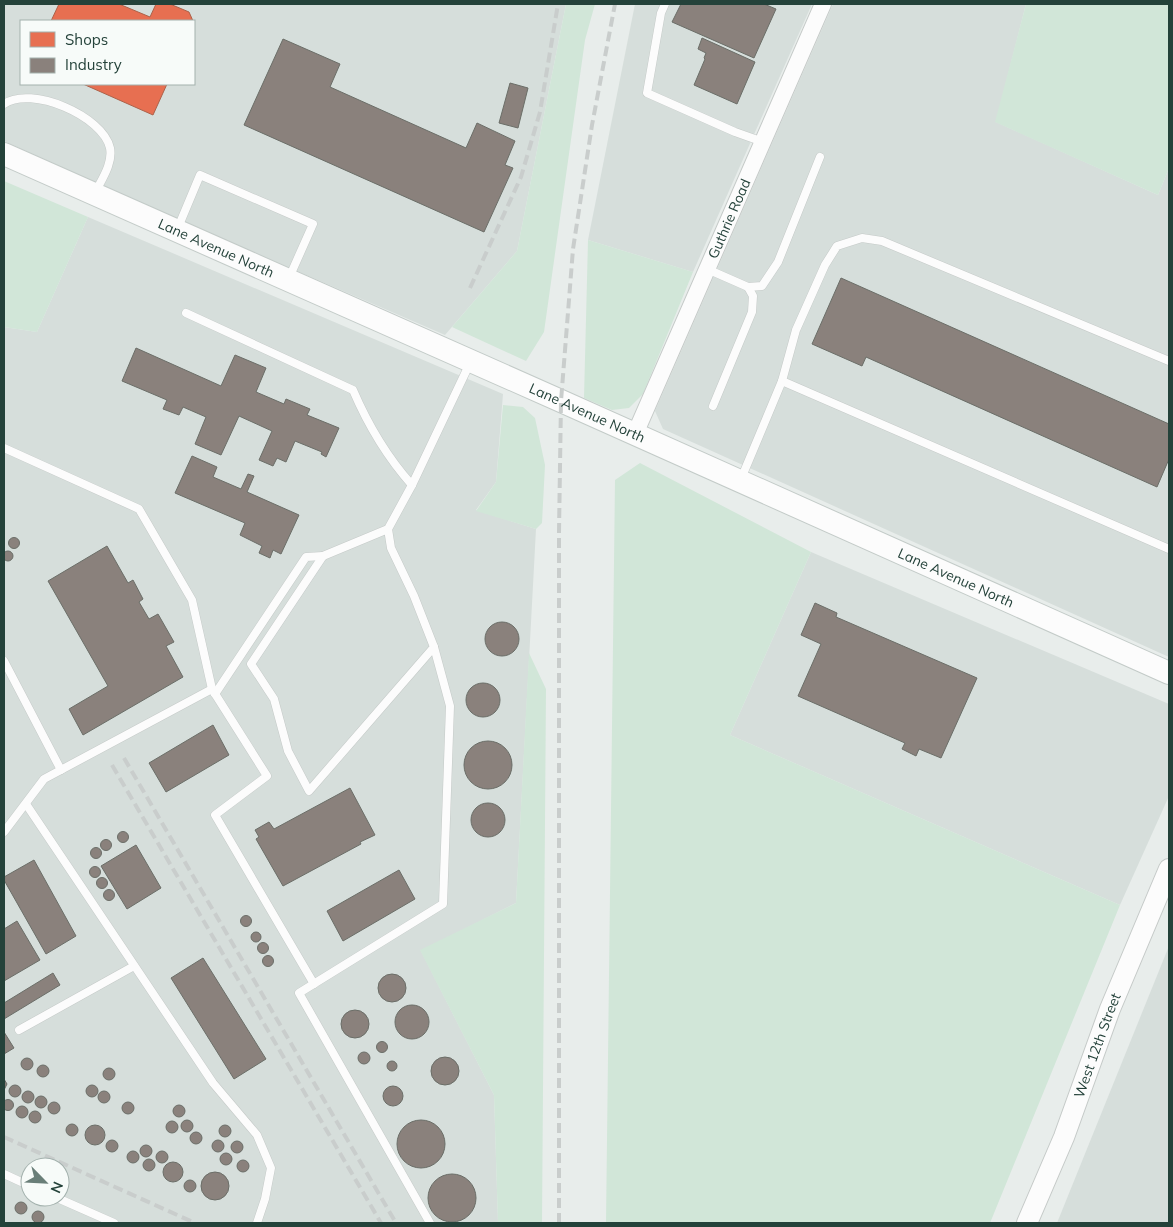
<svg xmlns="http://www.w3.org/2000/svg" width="1173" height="1227" font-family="Mulish,sans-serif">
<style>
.built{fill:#d6dedb;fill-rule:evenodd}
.green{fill:#d1e6d8}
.shops{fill:#e76f51;stroke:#ac624a}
.industry{fill:#8a817c;stroke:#6b6e68}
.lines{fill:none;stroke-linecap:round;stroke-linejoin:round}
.service-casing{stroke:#c5cac8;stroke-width:9}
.minor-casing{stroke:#c5cac8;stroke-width:18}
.tertiary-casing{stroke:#c5cac8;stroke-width:22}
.secondary-casing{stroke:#c3cbc8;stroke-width:24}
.service{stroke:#fcfcfc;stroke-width:8}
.minor{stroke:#fcfcfc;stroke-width:16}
.tertiary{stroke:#fcfcfc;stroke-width:20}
.secondary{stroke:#fcfcfc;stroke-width:22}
.rail{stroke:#c9cdcc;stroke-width:4;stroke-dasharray:10 5;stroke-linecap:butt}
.labels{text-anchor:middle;stroke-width:5;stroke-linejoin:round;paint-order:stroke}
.street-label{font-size:14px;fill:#24423a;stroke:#f7fbf9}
</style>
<rect width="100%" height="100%" fill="#e8edeb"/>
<g class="built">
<path d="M4,4H566L517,251L445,335L172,217L4,141ZM21,21H194V84H21Z"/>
<polygon points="635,4 812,4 693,272 588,240"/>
<polygon points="833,4 1026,4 996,122 1158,195 1169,168 1169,657 663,429 655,411"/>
<path d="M88,217L503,394L496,482L476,510L536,529L516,903L421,951L494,1095L498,1223H4V327L37,332ZM30,1167H60V1197H30Z"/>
<polygon points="811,552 1169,704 1169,796 1120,905 730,735"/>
<polygon points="1169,946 1169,1223 1057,1223"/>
</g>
<g class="green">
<polygon points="566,4 595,4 585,40 544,332 526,361 452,327 517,251"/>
<polygon points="1026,4 1169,4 1169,168 1158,195 995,122"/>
<polygon points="4,181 88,217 37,332 4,327"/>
<polygon points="588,240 693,272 643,394 629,408 612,410 584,398"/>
<polygon points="503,405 523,407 535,418 545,465 542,523 536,529 476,511 496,482"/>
<polygon points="640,463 811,552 730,735 1120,905 990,1223 606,1223 615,480"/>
<polygon points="529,653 546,689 542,1223 498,1223 494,1095 420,950 516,903"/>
</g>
<g class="shops">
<polygon points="59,4 119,4 150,17 156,4 170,4 189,12 193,21 51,21"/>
<polygon points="83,84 167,84 153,115"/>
</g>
<g class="industry">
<polygon points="681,4 764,4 776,9 754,58 672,22"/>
<polygon points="702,38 755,62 737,104 694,85 705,59 704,58 706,53 698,49"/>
<polygon points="283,39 340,64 330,87 466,148 477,123 515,141 505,165 513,168 484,232 244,125"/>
<polygon points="510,83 528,88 518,128 499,123"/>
<polygon points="841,278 1169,424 1169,459 1157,487 866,357 862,366 812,344"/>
<polygon points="136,348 221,386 235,355 266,368 256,392 284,404 286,399 310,409 307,415 339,428 326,457 321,454 322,452 295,441 286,462 277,458 273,466 259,460 272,431 239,416 221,455 195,444 206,417 183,407 179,415 163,409 167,400 122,381"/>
<polygon points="192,456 217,467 213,477 241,489 248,474 254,476 247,492 299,515 281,554 273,550 270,558 259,553 262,546 240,535 245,523 175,493"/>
<circle cx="14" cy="543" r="5.5"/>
<polygon points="107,546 128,583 133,580 143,599 139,602 149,619 158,614 174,642 166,646 183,677 83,735 69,709 108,686 48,581"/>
<circle cx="8" cy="556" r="5"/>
<polygon points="815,603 837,613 836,617 977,678 941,758 919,749 916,756 902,749 905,743 798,696 821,644 801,635"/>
<circle cx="502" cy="639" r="17"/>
<circle cx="483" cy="700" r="17"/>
<polygon points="213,725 229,755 166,792 149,763"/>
<circle cx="488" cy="765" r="24"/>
<polygon points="350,788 375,835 360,842 361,844 283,886 256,839 259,837 255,830 269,822 274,829"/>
<circle cx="488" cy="820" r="17"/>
<circle cx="123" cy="837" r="5.5"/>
<circle cx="106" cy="845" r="5.5"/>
<polygon points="136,845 161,888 127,909 101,866"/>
<circle cx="96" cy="853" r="5.5"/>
<polygon points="34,860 76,936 46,954 4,880 4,877"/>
<circle cx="95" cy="872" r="5.5"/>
<polygon points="399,870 415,899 343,941 327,911"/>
<circle cx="102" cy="883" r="5.5"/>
<circle cx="109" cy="895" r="5.5"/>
<circle cx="246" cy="921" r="5.5"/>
<polygon points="17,921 40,960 4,981 4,929"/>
<circle cx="256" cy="937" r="5"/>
<circle cx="263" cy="948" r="5.5"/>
<circle cx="268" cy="961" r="5.5"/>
<polygon points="203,958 266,1059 234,1079 171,978"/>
<polygon points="53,973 60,985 4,1019 4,1003"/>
<circle cx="392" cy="988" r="14"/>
<circle cx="412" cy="1022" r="17"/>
<circle cx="355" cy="1024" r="14"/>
<polygon points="4,1032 14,1048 4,1054"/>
<circle cx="382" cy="1047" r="5.5"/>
<circle cx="364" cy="1058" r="6"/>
<circle cx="445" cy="1071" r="14"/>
<circle cx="27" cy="1064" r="6"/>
<circle cx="392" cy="1066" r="5"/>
<circle cx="43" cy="1071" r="6"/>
<circle cx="109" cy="1074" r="6"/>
<polygon points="4,1079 7,1084 4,1090"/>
<circle cx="92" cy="1091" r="6"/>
<circle cx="15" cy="1091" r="6"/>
<circle cx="393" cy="1096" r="10"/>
<circle cx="104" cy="1097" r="6"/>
<circle cx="28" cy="1097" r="6"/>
<circle cx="41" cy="1102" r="6"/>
<circle cx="8" cy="1105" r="5.5"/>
<circle cx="128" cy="1108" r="6"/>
<circle cx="54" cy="1108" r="6"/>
<circle cx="179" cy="1111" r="6"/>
<circle cx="22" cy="1112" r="6"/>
<circle cx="35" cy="1117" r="6"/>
<circle cx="421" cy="1144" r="24"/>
<circle cx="187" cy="1126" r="6"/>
<circle cx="172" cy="1127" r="6"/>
<circle cx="72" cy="1130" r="6"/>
<circle cx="95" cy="1135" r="10"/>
<circle cx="225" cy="1131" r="6"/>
<circle cx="196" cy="1138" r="6"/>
<circle cx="218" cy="1146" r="6"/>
<circle cx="112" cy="1146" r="6"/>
<circle cx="237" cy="1147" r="6"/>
<circle cx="146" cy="1151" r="6"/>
<circle cx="162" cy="1157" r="6"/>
<circle cx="133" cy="1157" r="6"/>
<circle cx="226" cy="1159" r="6"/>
<circle cx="149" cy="1165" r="6"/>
<circle cx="243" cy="1166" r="6"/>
<circle cx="173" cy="1172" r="10"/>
<circle cx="215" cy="1186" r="14"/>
<circle cx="452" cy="1198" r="24"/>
<circle cx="190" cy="1186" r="6"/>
<circle cx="21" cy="1208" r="6"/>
<circle cx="38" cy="1217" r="6"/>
</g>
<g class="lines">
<defs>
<g id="service">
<polyline points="665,4 661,13 647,93 735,132 763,142"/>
<path d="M4,104C31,85 103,116 110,148C113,163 102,179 96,191"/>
<polyline points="177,230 200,175 313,224 289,278"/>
<polyline points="707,269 748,287 753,296 752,312 713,406"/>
<polyline points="748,287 762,286 778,262 820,157"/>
<path d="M186,313L353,390C368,425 387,457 412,485"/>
<polyline points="782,381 1169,549"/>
<polyline points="4,448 139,509 192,600 212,689"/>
<polyline points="741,479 782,381 796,330 825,265 837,246 862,238 882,241 1169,361"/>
<polyline points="388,529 323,556 251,664 274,699 288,751 309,791 434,647 414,596 391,548 388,529 412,485 470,363"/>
<polyline points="4,661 61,770"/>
<polyline points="215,694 306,557 323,556"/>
<polyline points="26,804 213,1083 257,1135 271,1168 265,1199 257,1223"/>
<polyline points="4,832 44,779 212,689 267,776 215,815 314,984"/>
<polyline points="19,1030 134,966"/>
<polyline points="4,1174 30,1186"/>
<polyline points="55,1197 114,1223"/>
<polyline points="430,1223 299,993 443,904 450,706 434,647"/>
</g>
<g id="minor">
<path id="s1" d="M635,434L823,4"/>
</g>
<g id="tertiary">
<path id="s2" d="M1027,1223L1064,1137L1110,1009L1169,869"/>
</g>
<g id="secondary">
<path id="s3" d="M4,154L561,401L1169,673"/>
</g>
</defs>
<use href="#service" class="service-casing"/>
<use href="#minor" class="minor-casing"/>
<use href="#tertiary" class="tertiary-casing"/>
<use href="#secondary" class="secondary-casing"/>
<use href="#service" class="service"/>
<use href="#minor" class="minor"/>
<use href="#tertiary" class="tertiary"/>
<use href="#secondary" class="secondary"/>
<g class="rail">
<polyline points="470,288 521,177 540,112 558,4"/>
<polyline points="124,758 396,1223"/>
<polyline points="112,765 381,1223"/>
<polyline points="4,1137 195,1223"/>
<polyline points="559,1223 559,532 561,401 573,249 592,125 615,4"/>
</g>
</g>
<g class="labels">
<g class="street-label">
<text dy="5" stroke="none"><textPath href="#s1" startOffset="235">Guthrie Road</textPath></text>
<text dy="5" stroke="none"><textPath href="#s3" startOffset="232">Lane Avenue North</textPath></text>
<text dy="5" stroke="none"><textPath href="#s3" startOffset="638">Lane Avenue North</textPath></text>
<text dy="5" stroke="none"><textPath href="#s3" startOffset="1042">Lane Avenue North</textPath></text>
<text dy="5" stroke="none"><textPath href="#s2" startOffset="191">West 12th Street</textPath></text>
</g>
</g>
<rect width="1173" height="1227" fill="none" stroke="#24423a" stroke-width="10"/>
<rect x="20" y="20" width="175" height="65" fill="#f7fbf9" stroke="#a3b1ad"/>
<rect x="30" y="32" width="25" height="15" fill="#e76f51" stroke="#a3b1ad"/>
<text x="65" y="45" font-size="15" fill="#24423a">Shops</text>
<rect x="30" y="58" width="25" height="15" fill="#8a817c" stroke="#a3b1ad"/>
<text x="65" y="70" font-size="15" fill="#24423a">Industry</text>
<g transform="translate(45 1182) rotate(114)"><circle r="24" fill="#f7fbf9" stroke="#a3b1ad"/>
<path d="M0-4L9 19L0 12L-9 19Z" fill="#697e78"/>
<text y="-8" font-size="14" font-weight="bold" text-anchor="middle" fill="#24423a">N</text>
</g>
</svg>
